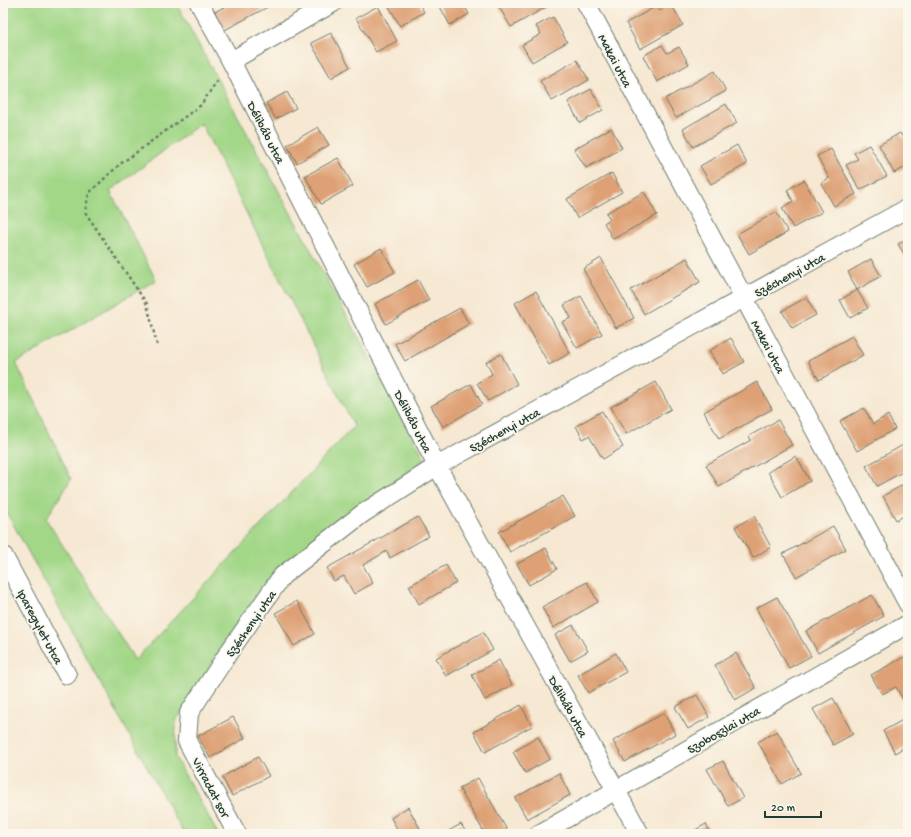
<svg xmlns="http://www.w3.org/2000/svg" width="911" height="837" font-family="'Gochi Hand',sans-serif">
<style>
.green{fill:#a3d788;stroke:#618a5e;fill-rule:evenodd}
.building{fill:#dea074}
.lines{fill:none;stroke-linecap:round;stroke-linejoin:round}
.street-casing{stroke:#6a796b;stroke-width:20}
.path{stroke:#6a796b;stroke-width:2.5;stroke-dasharray:3 3;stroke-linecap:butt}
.street{stroke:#fff;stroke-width:18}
.labels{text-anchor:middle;stroke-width:3.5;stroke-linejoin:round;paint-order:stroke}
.street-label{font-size:13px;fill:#1f3d34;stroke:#fbf7ec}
</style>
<rect width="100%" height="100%" fill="#fbf7ec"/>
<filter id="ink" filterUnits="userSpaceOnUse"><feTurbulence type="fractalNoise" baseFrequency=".025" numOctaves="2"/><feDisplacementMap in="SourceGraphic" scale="8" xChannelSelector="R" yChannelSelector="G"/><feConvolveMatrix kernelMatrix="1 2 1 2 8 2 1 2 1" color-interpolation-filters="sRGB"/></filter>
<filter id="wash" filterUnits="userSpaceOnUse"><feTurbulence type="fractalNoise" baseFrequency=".012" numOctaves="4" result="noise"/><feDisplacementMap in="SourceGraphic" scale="16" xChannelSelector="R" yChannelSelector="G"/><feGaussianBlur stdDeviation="0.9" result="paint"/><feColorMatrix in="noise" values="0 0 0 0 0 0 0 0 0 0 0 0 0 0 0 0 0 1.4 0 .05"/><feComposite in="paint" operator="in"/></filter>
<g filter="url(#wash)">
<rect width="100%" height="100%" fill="#f6e8d2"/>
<path class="green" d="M3,3H176L425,459L277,569L239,620L176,721L175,757L218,834H184L3,506ZM201,123L354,426L135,660L46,519L71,479L16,363L156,280L110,191Z"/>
<g id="blocks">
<g class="building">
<polygon points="231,3 275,3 223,31 213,13"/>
<polygon points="387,3 419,3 424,12 400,26"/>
<polygon points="438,3 463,3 469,14 450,25"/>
<polygon points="506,3 547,3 548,6 511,27 499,7"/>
<polygon points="615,3 628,3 618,8"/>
<polygon points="671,4 683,25 640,49 626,23 657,6 660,11"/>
<polygon points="378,6 397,41 376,52 356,18"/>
<polygon points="553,17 567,42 532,62 522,45 541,34 536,26"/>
<polygon points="331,33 350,67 331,78 311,43"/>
<polygon points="662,45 667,53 679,47 689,64 657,82 643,56"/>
<polygon points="577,60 589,80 552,101 540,81"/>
<polygon points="715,71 726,91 676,118 665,99"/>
<polygon points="591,89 603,110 580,123 568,102"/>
<polygon points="287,92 296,108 276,119 266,103"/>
<polygon points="726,104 737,123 693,147 683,129"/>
<polygon points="318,127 329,145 297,163 287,145"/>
<polygon points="611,128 622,148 586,168 574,149"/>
<polygon points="900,133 907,144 908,143 908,166 894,173 879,145"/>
<polygon points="737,145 747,164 711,184 700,166"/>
<polygon points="869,145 887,176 860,190 846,165 858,159 854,153"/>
<polygon points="831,149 856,194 834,206 821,183 829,178 817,156"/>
<polygon points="338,158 353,186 321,204 305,176"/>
<polygon points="612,173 622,192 577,218 567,199"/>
<polygon points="804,180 822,212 793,228 782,208 793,201 787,190"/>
<polygon points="644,192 657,215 613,239 604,223 610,219 606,213"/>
<polygon points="776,212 788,232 749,254 737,234"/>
<polygon points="908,239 908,261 898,244"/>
<polygon points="381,248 395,272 367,287 354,264"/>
<polygon points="601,258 634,318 616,328 583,269"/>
<polygon points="687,258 700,282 644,314 631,290"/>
<polygon points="871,259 881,276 857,290 848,272"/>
<polygon points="418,280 429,300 386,324 375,304"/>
<polygon points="857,290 868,308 850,318 840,300"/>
<polygon points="536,291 570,353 549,365 515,303"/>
<polygon points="581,296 602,334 577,348 562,322 571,318 564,305"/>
<polygon points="807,297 816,315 792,328 782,311"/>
<polygon points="460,308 469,324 405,361 395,344"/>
<polygon points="852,336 863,355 819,380 808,361"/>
<polygon points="731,338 744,362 723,374 709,351"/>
<polygon points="501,354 517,384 488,401 477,383 492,374 486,362"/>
<polygon points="656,382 671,409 626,434 611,407"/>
<polygon points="757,382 772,409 719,439 704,412"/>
<polygon points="471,384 482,404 443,427 431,406"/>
<polygon points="864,408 873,424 888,415 895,429 857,451 840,421"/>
<polygon points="602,411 623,447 603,459 589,436 583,439 576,426"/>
<polygon points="778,420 792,445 719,487 706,465 751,440 749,436"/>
<polygon points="903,445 908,454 908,469 877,486 866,466"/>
<polygon points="796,456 810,481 782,497 768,472"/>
<polygon points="908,482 908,514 896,520 883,496"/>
<polygon points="563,496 575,516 510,552 499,532"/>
<polygon points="754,516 771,547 753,558 735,527"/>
<polygon points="418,517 429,536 390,558 387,551 363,565 373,583 354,594 344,576 334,581 327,568"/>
<polygon points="833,526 846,549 796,577 783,554"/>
<polygon points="546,548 557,569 529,585 517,564"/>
<polygon points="446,565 456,583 419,604 409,586"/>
<polygon points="587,582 598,602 553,628 542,607"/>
<polygon points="872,595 884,616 818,653 806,631"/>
<polygon points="777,597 811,656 789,668 756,608"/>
<polygon points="297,601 315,634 294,646 275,613"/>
<polygon points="573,625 588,651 570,661 555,635"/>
<polygon points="483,632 493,650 446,676 436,658"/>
<polygon points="616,653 626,672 588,693 578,675"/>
<polygon points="736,653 756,688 735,700 715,665"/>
<polygon points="904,657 908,664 908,698 903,700 896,687 882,694 871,675"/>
<polygon points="499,660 512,685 485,700 472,675"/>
<polygon points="697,695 709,717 688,729 675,707"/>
<polygon points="833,698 853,734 833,745 813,709"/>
<polygon points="521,705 532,726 485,752 474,732"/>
<polygon points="664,713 675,734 625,762 613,741"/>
<polygon points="233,717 245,738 210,758 198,736"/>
<polygon points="908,717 908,745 895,753 883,731"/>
<polygon points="777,731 801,773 782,784 758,742"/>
<polygon points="538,737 550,759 525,773 513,752"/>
<polygon points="258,757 269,776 232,796 222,777"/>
<polygon points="723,761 743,798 728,806 707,769"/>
<polygon points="559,773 570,795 527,819 515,798"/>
<polygon points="478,778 508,832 504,834 485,834 459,788"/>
<polygon points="408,807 423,834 400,834 391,818"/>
<polygon points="461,824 467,834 443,834"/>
<polygon points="706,824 711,834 688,834"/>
<polygon points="281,830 283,834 273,834"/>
</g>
</g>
</g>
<g filter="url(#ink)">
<use href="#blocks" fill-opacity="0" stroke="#6a796b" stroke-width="1"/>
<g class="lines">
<defs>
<g id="street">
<polyline points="199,3 231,61 437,466 640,834"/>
<polyline points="586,3 908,604"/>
<polyline points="231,61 333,3"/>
<polyline points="3,555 67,675"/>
<polyline points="237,834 187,741 189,713 229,652 282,576 362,514 437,466 908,208"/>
<polyline points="539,834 908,624"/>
</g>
</defs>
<use href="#street" class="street-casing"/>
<polyline class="path" points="157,345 147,304 85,212 89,193 119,165 201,105 219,78"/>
<use href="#street" class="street"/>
</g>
</g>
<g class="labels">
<g class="street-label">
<text transform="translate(616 60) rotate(62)" y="5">Makai utca</text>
<text transform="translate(267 132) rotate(63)" y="5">Délibáb utca</text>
<text transform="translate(789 274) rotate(-29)" y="5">Széchenyi utca</text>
<text transform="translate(769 346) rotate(62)" y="5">Makai utca</text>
<text transform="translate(414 421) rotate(63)" y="5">Délibáb utca</text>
<text transform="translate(504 429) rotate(-29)" y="5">Széchenyi utca</text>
<text transform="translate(250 623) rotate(-55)" y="5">Széchenyi utca</text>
<text transform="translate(41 626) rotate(62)" y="5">Iparegylet utca</text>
<text transform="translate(569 706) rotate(61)" y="5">Délibáb utca</text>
<text transform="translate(723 729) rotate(-30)" y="5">Szoboszlai utca</text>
<text transform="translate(212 787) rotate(62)" y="5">Virradat sor</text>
</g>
</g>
<rect width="911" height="837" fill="none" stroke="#fbf7ec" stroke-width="16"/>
<path d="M765 811v6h56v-6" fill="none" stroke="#1f3d34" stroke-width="2"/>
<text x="771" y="811" font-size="12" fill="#1f3d34" stroke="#fbf7ec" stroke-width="3" paint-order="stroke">20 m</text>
</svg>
